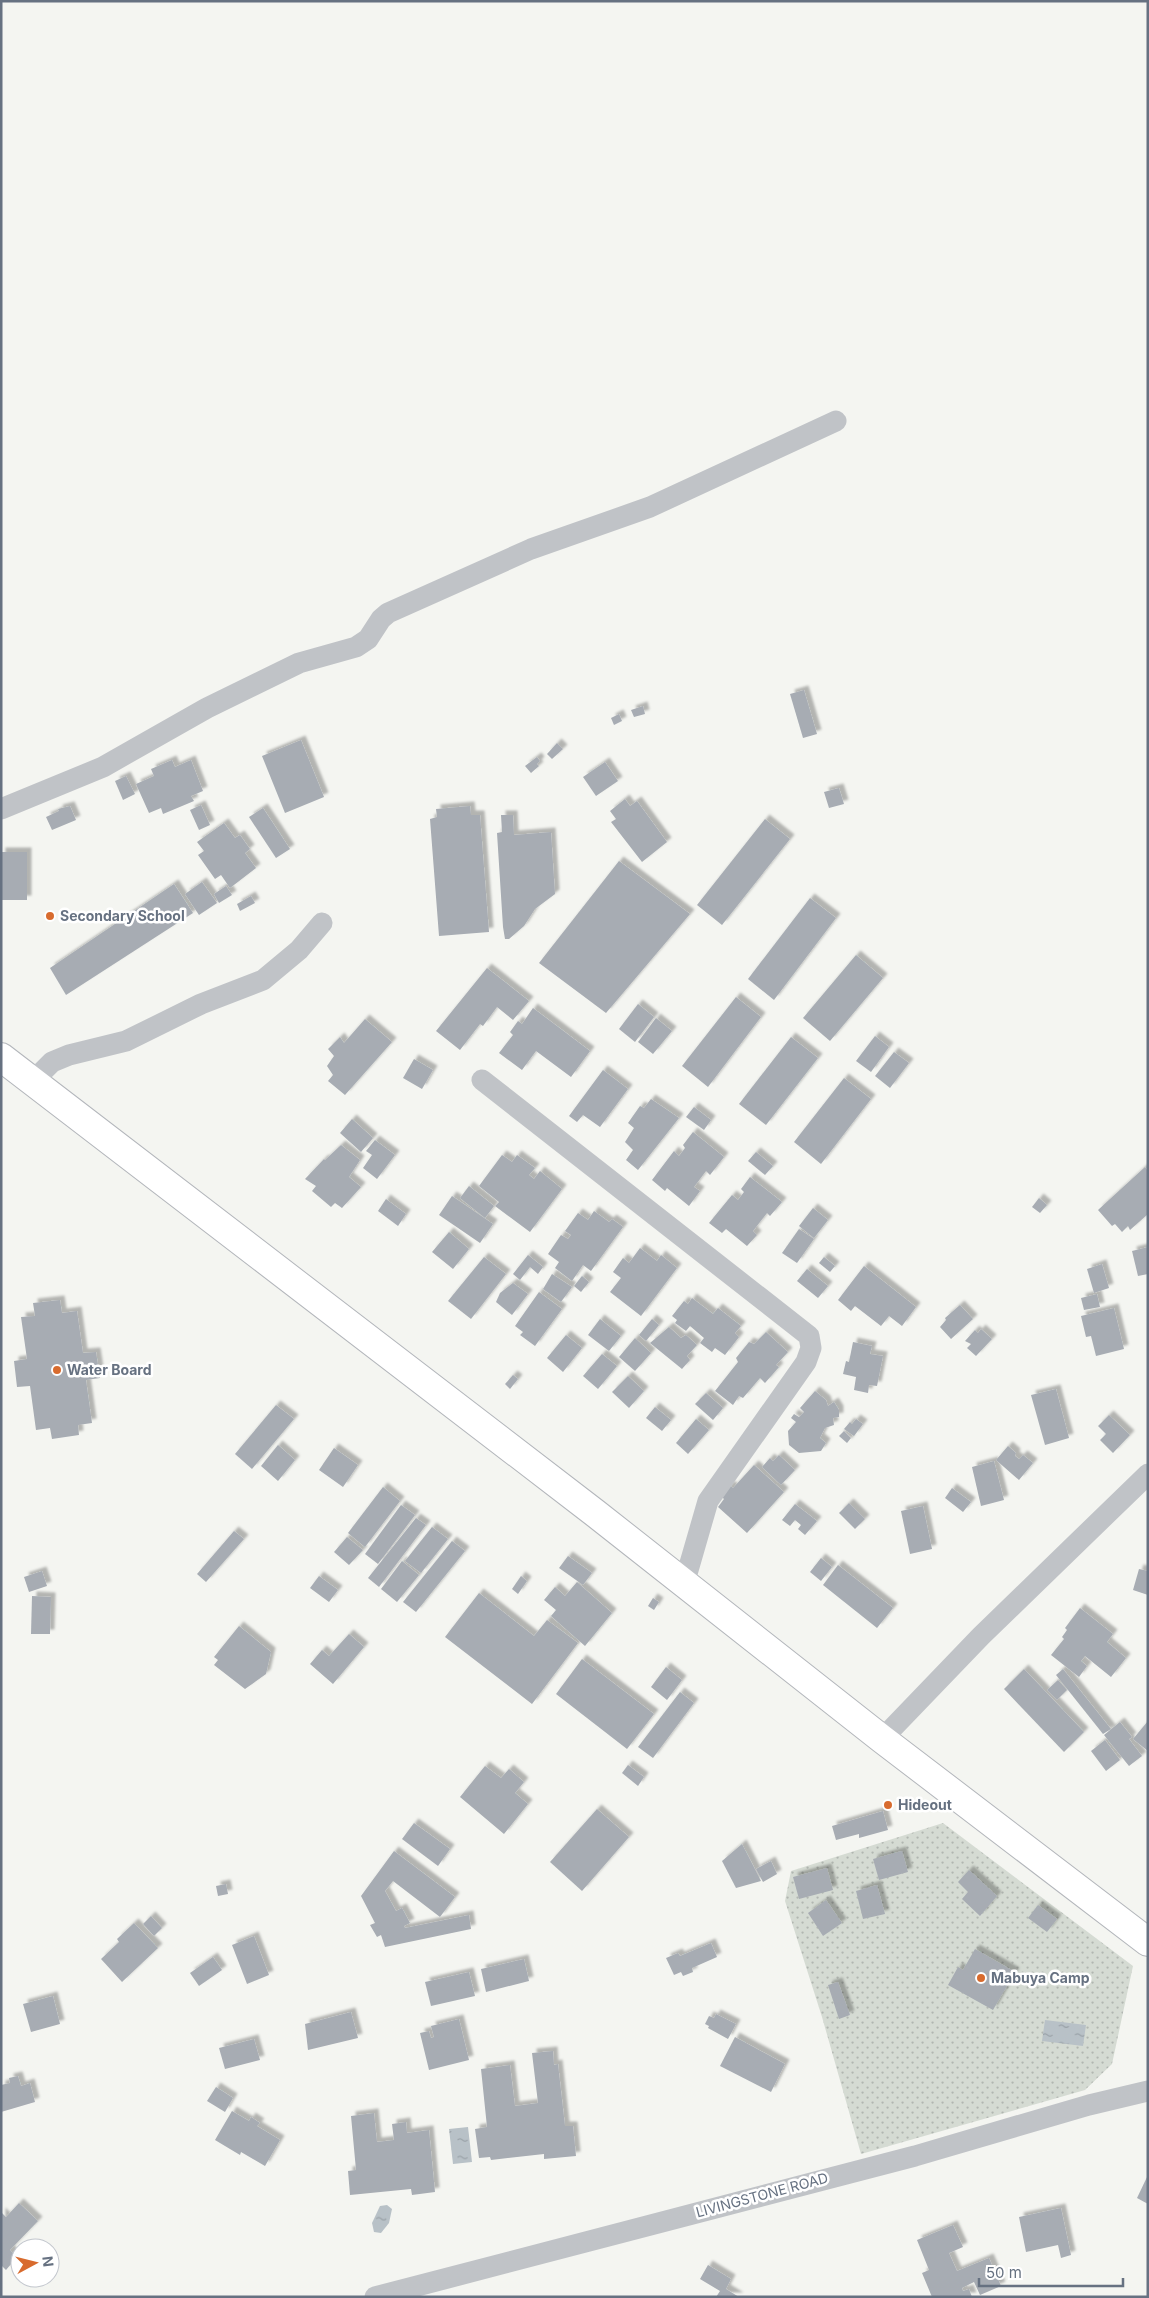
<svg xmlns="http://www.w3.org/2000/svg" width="1149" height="2298" font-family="Inter,sans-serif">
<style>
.park{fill:url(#park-dots)}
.water{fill:url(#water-ripples)}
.building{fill:#a7acb3;filter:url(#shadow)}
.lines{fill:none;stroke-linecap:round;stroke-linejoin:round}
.secondary-casing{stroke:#b3b6bb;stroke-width:30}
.street{stroke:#c0c3c7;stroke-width:21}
.secondary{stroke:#fff;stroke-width:28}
.poi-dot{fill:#d86b2e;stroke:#fff;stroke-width:2}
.labels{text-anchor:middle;stroke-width:5;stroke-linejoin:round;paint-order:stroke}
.poi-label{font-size:14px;font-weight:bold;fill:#667181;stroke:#fff;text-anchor:start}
.street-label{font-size:14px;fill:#667181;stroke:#fff}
</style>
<defs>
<pattern id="park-dots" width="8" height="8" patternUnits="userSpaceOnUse" patternTransform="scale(1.25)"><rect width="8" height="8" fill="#d5dbd3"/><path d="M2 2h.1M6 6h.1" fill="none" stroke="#b1b6b1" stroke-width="1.8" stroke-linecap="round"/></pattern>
<pattern id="water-ripples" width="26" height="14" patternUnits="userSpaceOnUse" patternTransform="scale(1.25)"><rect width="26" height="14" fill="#b8c1c7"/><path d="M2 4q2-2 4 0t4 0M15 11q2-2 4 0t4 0" fill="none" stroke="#99a1a7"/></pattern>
<filter id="shadow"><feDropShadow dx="4.5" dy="-4.5" stdDeviation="1" flood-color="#0004"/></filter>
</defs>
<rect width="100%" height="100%" fill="#f4f5f1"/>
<polygon class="park" points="943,1823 1133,1966 1112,2064 1085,2090 861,2154 822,2017 785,1901 791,1871"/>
<g class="water">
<polygon points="1045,2020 1086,2025 1083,2046 1042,2041"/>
<polygon points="468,2127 472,2162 453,2164 449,2129"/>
<polygon points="387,2205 392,2209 389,2223 381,2233 374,2232 372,2223 380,2206"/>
</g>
<g class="building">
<polygon points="804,690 817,734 803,738 790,694"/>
<polygon points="643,706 645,714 634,717 631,710"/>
<polygon points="619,714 622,721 614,725 611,718"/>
<polygon points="301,740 324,797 285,813 262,756"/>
<polygon points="557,743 563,749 552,759 547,754"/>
<polygon points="537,757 540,761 537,764 539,766 531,773 525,766"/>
<polygon points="172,760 175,767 191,760 203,791 191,796 194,801 163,814 161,808 149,813 136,784 154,776 151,769"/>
<polygon points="605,762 618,781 596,796 583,777"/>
<polygon points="126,776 135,794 123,800 115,781"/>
<polygon points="839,788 844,804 829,808 824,792"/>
<polygon points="625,799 630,806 637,801 667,842 642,862 611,822 616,819 610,811"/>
<polygon points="201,805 210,825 199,830 190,810"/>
<polygon points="70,806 76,820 52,830 46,817 59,811 58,809"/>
<polygon points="470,806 471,815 480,815 489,932 439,936 430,819 437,817 436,809"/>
<polygon points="263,808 290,849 276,858 249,817"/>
<polygon points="501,815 513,815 514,835 551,832 555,894 535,909 524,926 509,939 505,939 503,927 497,833 502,832"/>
<polygon points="765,819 790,839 722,925 697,905"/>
<polygon points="224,823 235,838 240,835 250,849 245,853 256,868 230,888 221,875 215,879 198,855 204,851 197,842"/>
<rect x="1" y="852" width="26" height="48"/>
<polygon points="619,861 690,914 606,1013 539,963"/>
<polygon points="202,882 217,903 199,915 185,894"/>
<polygon points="174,884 193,913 66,995 50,968"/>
<polygon points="226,886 232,895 219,903 214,894"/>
<polygon points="251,896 255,903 240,911 237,904"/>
<polygon points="810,898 836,918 774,1000 748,979"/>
<polygon points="856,955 883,978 830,1041 803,1018"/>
<polygon points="487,968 529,1001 513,1020 497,1007 483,1026 480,1024 460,1050 436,1031"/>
<polygon points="736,997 761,1017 708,1087 682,1066"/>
<polygon points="638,1004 654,1017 635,1042 619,1029"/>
<polygon points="533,1008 590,1051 571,1077 536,1051 522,1070 499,1053 513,1035 510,1032 518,1021 522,1024"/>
<polygon points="656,1018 672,1031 653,1054 638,1042"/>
<polygon points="365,1019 392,1042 345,1095 328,1081 333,1075 327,1066 334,1056 328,1049 340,1037 344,1043"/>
<polygon points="875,1036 889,1047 871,1072 856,1061"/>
<polygon points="791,1037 818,1058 766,1125 739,1104"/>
<polygon points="894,1052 909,1063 890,1088 875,1076"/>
<polygon points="414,1059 433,1070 422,1089 403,1078"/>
<polygon points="603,1070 628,1089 600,1127 583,1115 577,1122 569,1116"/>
<polygon points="844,1078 871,1099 821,1164 794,1142"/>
<polygon points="651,1099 679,1118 638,1170 626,1160 633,1150 625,1142 634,1128 628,1123 640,1106 644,1108"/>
<polygon points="694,1107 711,1120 704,1130 686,1117"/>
<polygon points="352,1119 373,1138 361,1152 340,1133"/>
<polygon points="693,1132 724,1157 710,1175 706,1171 694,1187 700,1191 689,1206 667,1188 665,1191 652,1180 674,1151 679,1156 685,1148 683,1145"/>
<polygon points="375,1140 395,1155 377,1179 363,1168 372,1155 366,1151"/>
<polygon points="341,1145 360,1160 349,1177 361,1187 342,1208 335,1203 331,1207 312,1191 316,1186 305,1179 324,1159 325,1160"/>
<polygon points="756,1152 773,1166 765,1175 748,1161"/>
<polygon points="502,1155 512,1162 517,1155 535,1168 529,1175 534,1179 540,1171 562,1189 530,1232 495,1206 499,1202 479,1186"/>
<polygon points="1145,1167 1148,1171 1148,1214 1130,1230 1128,1226 1122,1232 1115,1224 1112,1226 1098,1210"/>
<polygon points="750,1177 782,1202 770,1216 767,1213 753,1231 757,1235 747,1246 726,1229 722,1233 709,1223 732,1195 738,1200 744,1192 741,1189"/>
<polygon points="469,1186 494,1206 485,1218 460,1198"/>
<polygon points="452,1196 493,1224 480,1243 439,1215"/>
<polygon points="1039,1198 1047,1205 1040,1213 1032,1207"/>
<polygon points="386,1199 406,1214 398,1226 378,1211"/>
<polygon points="813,1208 828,1220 814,1238 799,1226"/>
<polygon points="594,1211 609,1222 612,1219 623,1227 591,1271 583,1265 572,1281 555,1268 559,1262 548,1254 561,1235 568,1239 571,1235 565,1231 578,1213 588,1220"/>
<polygon points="799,1229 814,1239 797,1263 782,1253"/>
<polygon points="449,1232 469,1249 453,1269 432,1252"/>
<polygon points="1148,1247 1148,1274 1138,1276 1132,1251"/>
<polygon points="640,1248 657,1261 661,1255 677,1268 641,1316 610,1292 621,1278 613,1272 623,1258 629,1263"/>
<polygon points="528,1255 543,1267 538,1274 530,1267 520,1280 513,1274"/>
<polygon points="484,1257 506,1274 471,1319 448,1301"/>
<polygon points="824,1257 835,1266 830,1272 819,1263"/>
<polygon points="1102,1264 1109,1288 1094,1293 1087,1269"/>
<polygon points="864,1266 916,1307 902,1326 889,1316 881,1326 855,1306 851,1311 838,1300"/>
<polygon points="807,1269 828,1286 818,1298 797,1281"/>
<polygon points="552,1274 572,1287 561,1302 543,1289"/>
<polygon points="582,1276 589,1282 581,1292 574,1286"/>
<polygon points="513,1283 528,1294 512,1315 496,1302 500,1293"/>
<polygon points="539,1292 562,1309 535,1346 520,1335 523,1332 515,1326"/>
<polygon points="1097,1294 1100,1307 1084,1310 1081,1298"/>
<polygon points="692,1298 713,1314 718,1308 741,1326 735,1333 739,1337 725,1355 715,1348 712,1352 700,1343 704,1338 690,1326 686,1331 675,1323 677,1320 672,1316 684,1301 688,1304"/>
<polygon points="60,1300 62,1313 77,1311 83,1353 96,1352 100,1378 86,1380 92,1423 78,1425 79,1435 52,1439 50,1428 36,1430 30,1386 17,1387 14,1361 27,1359 21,1317 35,1316 33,1303"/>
<polygon points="960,1305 973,1319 951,1339 940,1327 946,1320 945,1318"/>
<polygon points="1114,1308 1124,1349 1096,1356 1091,1336 1086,1337 1081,1316"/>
<polygon points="600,1319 621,1336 609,1351 588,1335"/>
<polygon points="652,1319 659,1325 646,1341 639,1335"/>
<polygon points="669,1327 681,1338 686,1335 697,1345 687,1356 690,1360 682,1369 650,1343"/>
<polygon points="981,1329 992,1339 976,1356 967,1348 971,1344 965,1341 975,1330 978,1333"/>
<polygon points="766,1332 788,1352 776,1365 779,1367 765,1383 760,1378 743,1398 739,1396 733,1405 715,1391 738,1362 736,1358 749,1342 754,1344"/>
<polygon points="566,1335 582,1348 563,1372 547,1358"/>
<polygon points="635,1338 651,1353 635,1371 619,1357"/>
<polygon points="853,1342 872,1346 870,1354 883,1356 877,1386 869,1385 868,1393 854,1390 856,1377 843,1374 846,1361 849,1362"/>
<polygon points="602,1354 617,1366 598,1389 583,1376"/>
<polygon points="513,1375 518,1379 510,1389 505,1384"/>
<polygon points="628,1376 644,1391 629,1408 612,1392"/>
<polygon points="1056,1389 1069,1438 1045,1445 1031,1395"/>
<polygon points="815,1391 826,1400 828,1406 834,1402 839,1410 839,1417 833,1418 834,1425 825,1428 820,1438 826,1443 821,1451 799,1453 789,1445 788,1431 796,1422 791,1418 794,1414 799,1417 804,1412 800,1408"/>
<polygon points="706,1393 723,1408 713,1420 695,1404"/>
<polygon points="276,1405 294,1419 252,1469 235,1454"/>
<polygon points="655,1407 671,1420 662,1431 646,1418"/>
<polygon points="1109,1415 1130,1435 1113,1453 1100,1440 1106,1434 1098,1426"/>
<polygon points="696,1419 709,1430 688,1454 676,1443"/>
<polygon points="856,1419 863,1424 854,1436 844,1429 850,1422 852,1424"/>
<polygon points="844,1431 851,1438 847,1443 839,1436"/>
<polygon points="278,1445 295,1460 278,1481 261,1466"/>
<polygon points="1008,1446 1016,1453 1015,1456 1019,1459 1023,1455 1033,1463 1019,1480 996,1460"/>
<polygon points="334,1448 358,1465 343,1487 319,1470"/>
<polygon points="779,1455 795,1470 781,1485 762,1467 770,1458 773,1461"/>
<polygon points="994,1461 1004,1500 981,1506 972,1467"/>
<polygon points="754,1465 784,1492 747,1533 718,1507 724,1499 721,1496 730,1485 733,1488"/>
<polygon points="383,1487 400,1501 365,1547 348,1533"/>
<polygon points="952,1488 971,1502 963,1512 945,1498"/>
<polygon points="849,1503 865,1519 855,1529 839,1513"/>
<polygon points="795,1504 817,1521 805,1535 798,1529 801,1525 795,1520 790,1526 782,1520"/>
<polygon points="401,1505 415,1515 378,1564 365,1554"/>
<polygon points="923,1506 932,1549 910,1554 901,1511"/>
<polygon points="416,1518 426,1525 379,1587 368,1578"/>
<polygon points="432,1527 448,1539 421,1573 405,1561"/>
<polygon points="234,1531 244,1539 206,1582 197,1574"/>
<polygon points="347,1537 363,1550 349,1565 334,1552"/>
<polygon points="452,1541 465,1551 416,1612 403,1602"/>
<polygon points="568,1556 592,1573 583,1585 559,1568"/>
<polygon points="821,1558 832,1567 821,1581 810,1572"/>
<polygon points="402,1561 419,1575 397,1602 381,1589"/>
<polygon points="838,1565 893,1608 877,1628 823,1585"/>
<polygon points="1139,1569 1148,1571 1148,1595 1133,1590"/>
<polygon points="42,1571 47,1586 29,1592 24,1577"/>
<polygon points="319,1576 338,1590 329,1602 310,1588"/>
<polygon points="521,1576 527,1581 518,1594 512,1589"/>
<polygon points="577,1582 612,1613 585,1646 551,1616 556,1610 544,1600 555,1587 565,1596"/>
<polygon points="479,1593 534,1636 547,1620 578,1643 532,1704 445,1637"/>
<polygon points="32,1596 51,1597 50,1634 31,1634"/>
<polygon points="653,1598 659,1602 654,1610 648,1606"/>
<polygon points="1080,1608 1113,1634 1107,1642 1126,1658 1111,1677 1085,1656 1081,1661 1087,1666 1079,1677 1051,1655 1064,1639 1062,1637 1067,1630 1065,1628"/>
<polygon points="239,1626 271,1652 266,1674 245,1689 214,1665 218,1660 214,1657"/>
<polygon points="349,1634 364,1647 333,1684 310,1664 322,1650 329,1656"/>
<polygon points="582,1659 654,1714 627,1749 556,1694"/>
<polygon points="666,1667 682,1680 667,1700 651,1687"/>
<polygon points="1024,1669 1084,1732 1064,1752 1004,1689"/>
<polygon points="1063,1669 1111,1729 1103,1734 1056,1675"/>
<polygon points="1058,1680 1067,1690 1057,1700 1047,1690"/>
<polygon points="680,1692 694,1703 653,1758 638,1747"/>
<polygon points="1148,1721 1148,1751 1133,1739"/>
<polygon points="1120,1722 1132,1737 1129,1739 1142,1756 1129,1766 1104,1735"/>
<polygon points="1105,1740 1120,1760 1106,1771 1091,1751"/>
<polygon points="628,1765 644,1777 638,1786 622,1773"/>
<polygon points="485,1766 501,1778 509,1769 524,1782 515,1793 528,1804 504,1834 460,1797"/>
<polygon points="597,1809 629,1837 582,1891 550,1862"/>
<polygon points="883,1811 888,1830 859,1838 859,1834 836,1840 832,1826"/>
<polygon points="414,1823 450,1849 438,1866 402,1839"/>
<polygon points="742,1844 761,1881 736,1888 722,1861"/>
<polygon points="394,1851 455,1897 440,1917 393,1881 385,1891 396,1911 402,1908 410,1923 404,1926 405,1928 469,1915 471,1929 385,1947 381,1935 377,1937 370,1925 375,1923 361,1896"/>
<polygon points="902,1851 908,1872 879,1880 873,1859"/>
<polygon points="771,1861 777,1874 763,1882 756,1869"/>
<polygon points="827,1868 833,1890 799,1899 793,1877"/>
<polygon points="969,1870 997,1896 980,1916 962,1899 968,1892 958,1882"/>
<polygon points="226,1884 228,1894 218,1896 216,1886"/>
<polygon points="877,1885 885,1914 863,1919 856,1891"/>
<polygon points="826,1900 842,1923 823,1936 808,1913"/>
<polygon points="1038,1905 1057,1919 1047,1932 1028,1918"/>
<polygon points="151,1916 162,1928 154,1936 143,1924"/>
<polygon points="134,1923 158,1948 122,1982 101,1959 119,1942 117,1939"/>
<polygon points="254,1936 269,1975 247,1984 232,1945"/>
<polygon points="711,1943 717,1957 692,1968 693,1972 683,1976 681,1972 674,1975 666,1958 678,1953 680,1956"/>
<polygon points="975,1949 1015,1972 993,2010 948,1985 958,1967 963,1970"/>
<polygon points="213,1957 222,1970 199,1986 190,1973"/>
<polygon points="524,1959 529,1981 486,1992 481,1969"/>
<polygon points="469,1972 475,1996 431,2006 425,1982"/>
<polygon points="838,1982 850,2015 839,2019 828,1985"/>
<polygon points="53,1996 60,2024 31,2032 23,2004"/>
<polygon points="351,2012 358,2038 308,2050 305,2024"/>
<polygon points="716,2014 736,2024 728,2039 708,2028 709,2026 705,2024 709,2016 714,2018"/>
<polygon points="459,2019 469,2060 429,2070 420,2033 429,2031 431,2038 434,2037 431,2026"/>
<polygon points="735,2037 785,2064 771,2092 720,2066"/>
<polygon points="254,2039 260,2060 225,2069 219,2048"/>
<polygon points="553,2051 554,2065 558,2064 565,2126 573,2126 576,2156 544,2159 544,2154 491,2160 490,2157 479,2158 475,2129 487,2127 481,2069 510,2065 515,2106 538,2103 532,2053"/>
<polygon points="18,2076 21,2086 30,2083 35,2102 1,2112 1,2085 10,2083 9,2078"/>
<polygon points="216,2087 233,2098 225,2112 207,2101"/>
<polygon points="232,2111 249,2121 251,2117 260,2123 257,2126 280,2140 265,2166 241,2152 240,2155 215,2140"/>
<polygon points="374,2113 377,2142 394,2140 392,2124 406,2122 407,2133 429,2130 435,2192 412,2195 411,2189 350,2195 348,2171 356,2170 351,2116"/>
<polygon points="1148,2175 1148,2204 1137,2198"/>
<polygon points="19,2203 38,2221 10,2250 17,2257 6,2270 1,2265 1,2212 6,2217"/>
<polygon points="1061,2208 1071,2255 1061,2258 1058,2245 1026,2252 1019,2217"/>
<polygon points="953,2225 963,2247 949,2253 957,2271 989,2258 1001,2286 980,2295 974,2282 962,2288 963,2291 969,2289 972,2297 932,2297 922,2273 929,2270 917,2240"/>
<polygon points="708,2265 731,2279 726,2289 739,2297 716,2297 720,2291 700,2279"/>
</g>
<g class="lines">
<defs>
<polyline id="secondary" points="1,1057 595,1513 882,1739 1148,1942"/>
</defs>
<use href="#secondary" class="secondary-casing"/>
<g class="street">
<polyline points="1,809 103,767 207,708 299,663 356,647 368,639 381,619 388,613 531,549 650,507 836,421"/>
<polyline points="482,1080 809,1336 811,1348 806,1362 708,1501 684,1584"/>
<polyline points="32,1082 52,1062 69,1055 126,1041 201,1004 263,980 299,950 322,923"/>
<polyline points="882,1739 981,1636 1148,1474"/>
<polyline points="375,2297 915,2156 1089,2105 1148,2091"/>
</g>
<use href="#secondary" class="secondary"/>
</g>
<g class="poi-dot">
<circle cx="50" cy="916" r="5"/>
<circle cx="57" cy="1370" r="5"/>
<circle cx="888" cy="1805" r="5"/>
<circle cx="981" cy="1978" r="5"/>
</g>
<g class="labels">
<g class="poi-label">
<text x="60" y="921">Secondary School</text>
<text x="67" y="1375">Water Board</text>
<text x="898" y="1810">Hideout</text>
<text x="991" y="1983">Mabuya Camp</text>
</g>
<g class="street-label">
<text transform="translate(762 2195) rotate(-15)" y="5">LIVINGSTONE ROAD</text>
</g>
</g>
<rect width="1149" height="2298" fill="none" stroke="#667181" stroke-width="5"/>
<g transform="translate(35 2263) rotate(83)"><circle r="24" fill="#ffffff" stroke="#c2c6cd"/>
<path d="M0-4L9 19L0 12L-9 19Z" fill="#d86b2e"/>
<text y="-8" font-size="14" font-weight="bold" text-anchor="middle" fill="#667181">N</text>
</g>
<path d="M979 2278v8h144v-8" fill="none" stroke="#667181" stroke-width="2.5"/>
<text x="986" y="2278" font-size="15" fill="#667181" stroke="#ffffff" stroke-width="4" paint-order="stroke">50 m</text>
</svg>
